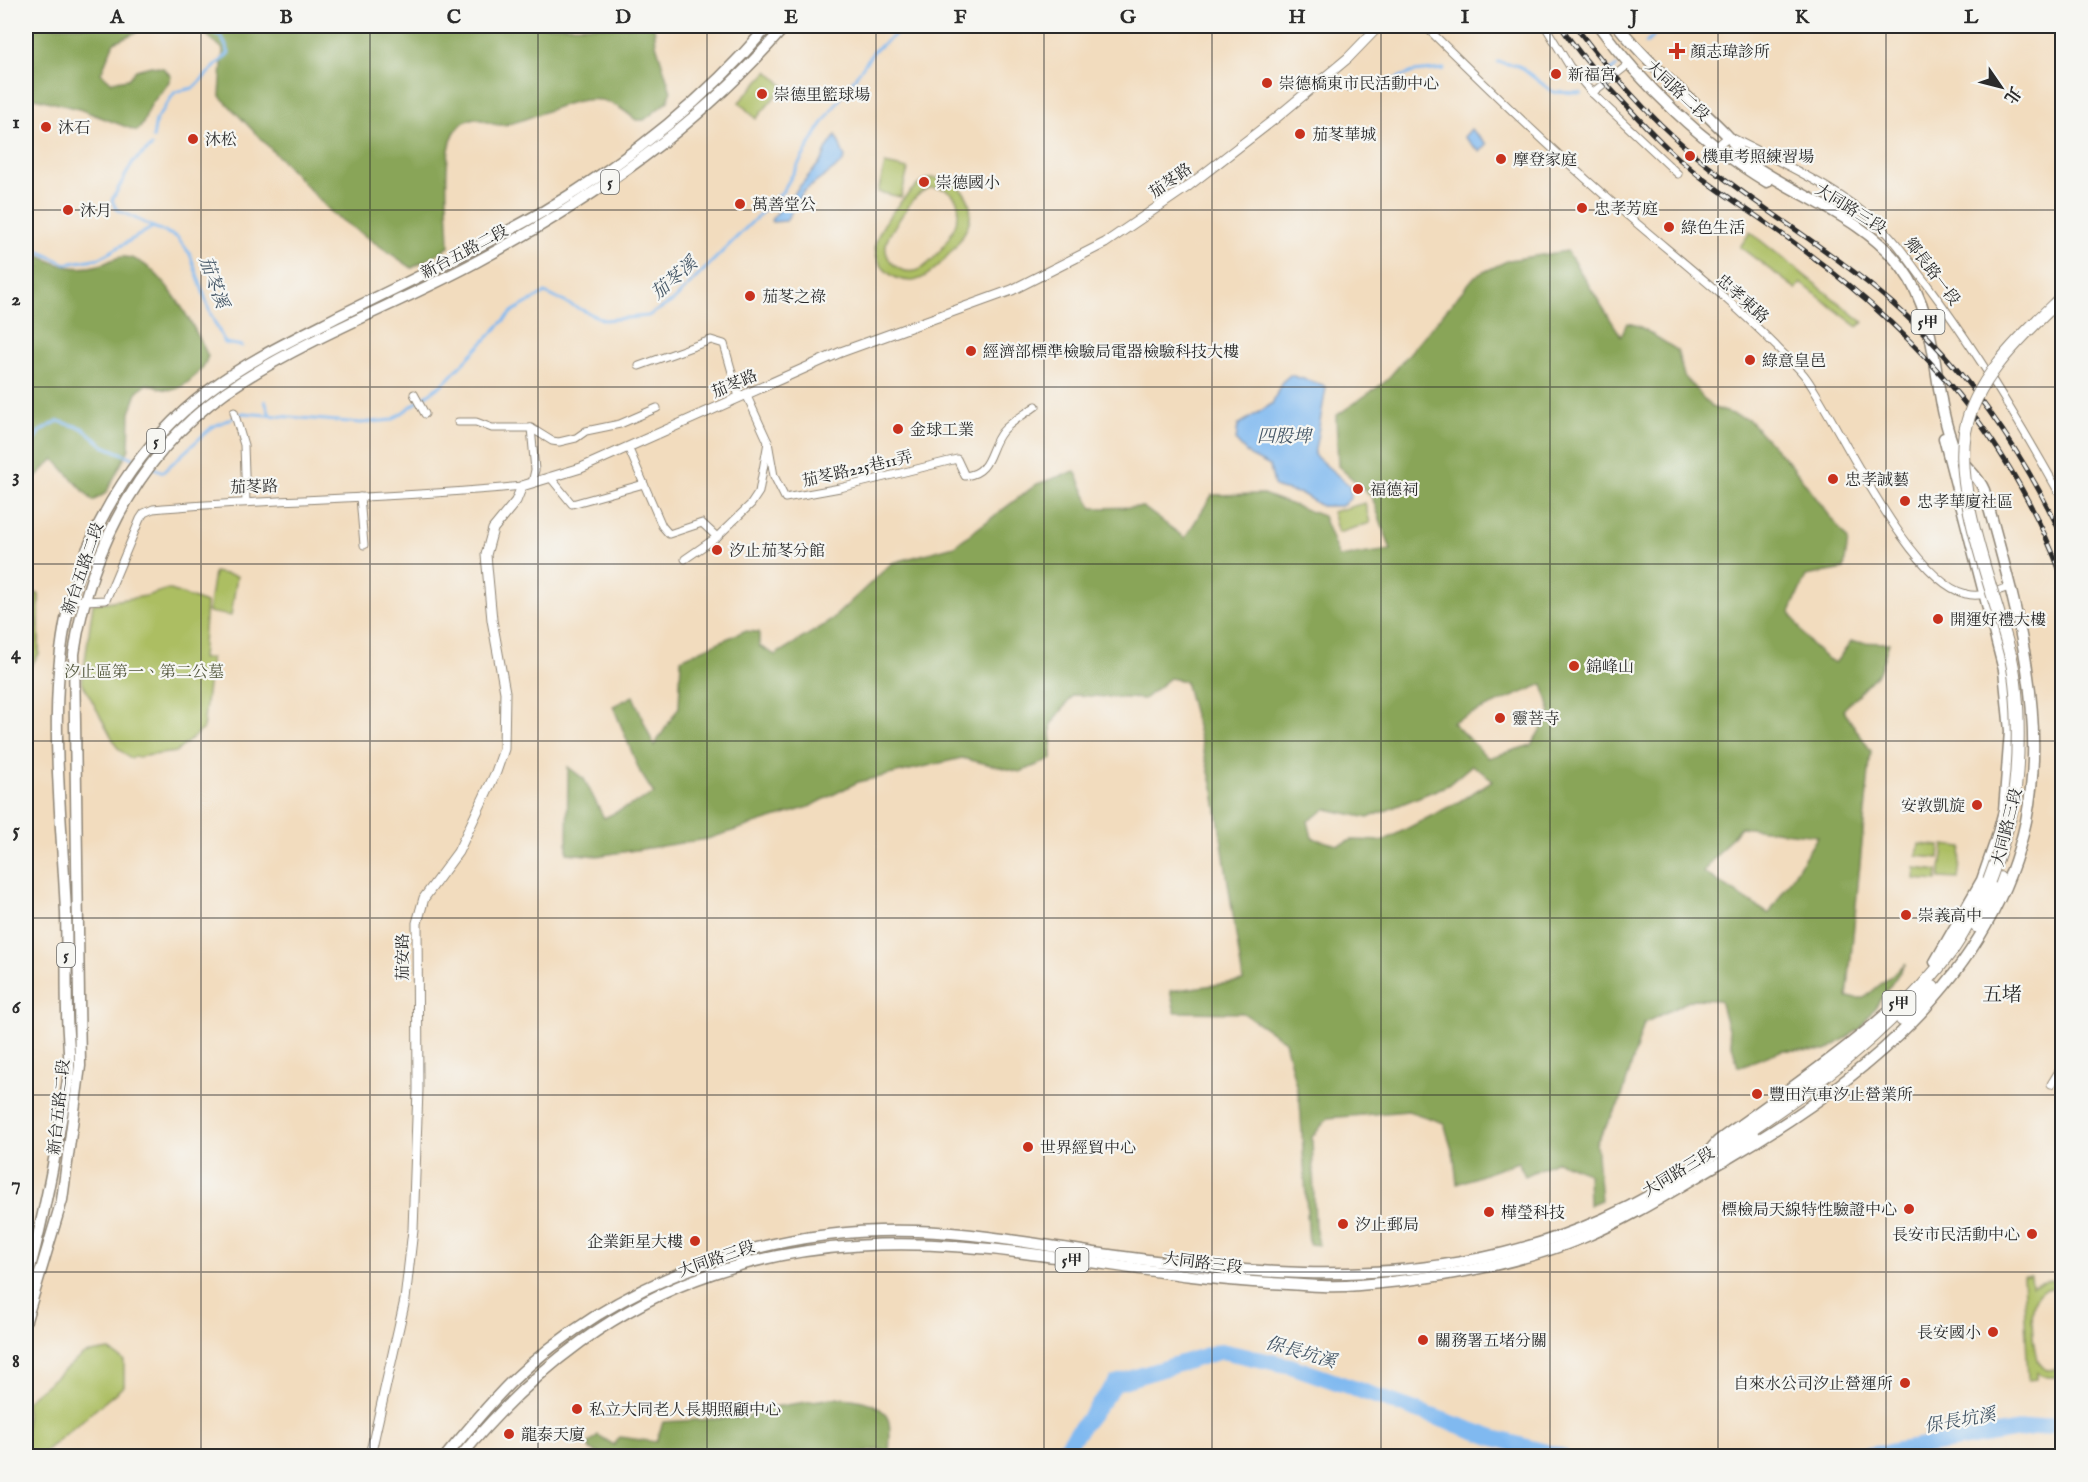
<svg xmlns="http://www.w3.org/2000/svg" width="2088" height="1482" font-family="'IM FELL English','Noto Serif TC',serif">
<style>
.green{fill:#acbe62;stroke:#6c7446;stroke-width:1.5;fill-rule:evenodd}
.forest{fill:#89a558;stroke:#5a6842;stroke-width:1.5;fill-rule:evenodd}
.water{fill:#80b9f0;stroke:#56728e;stroke-width:1.5}
.lines{fill:none;stroke-linecap:round;stroke-linejoin:round}
.stream{stroke:#80b9f0;stroke-width:3}
.river{stroke:#80b9f0;stroke-width:16}
.street-casing{stroke:#8e8474;stroke-width:9}
.secondary-casing{stroke:#8e8474;stroke-width:11}
.primary-casing{stroke:#8e8474;stroke-width:13}
.highway-casing{stroke:#8e8474;stroke-width:14}
.street{stroke:#fff;stroke-width:7}
.secondary{stroke:#fff;stroke-width:9}
.primary{stroke:#fff;stroke-width:10}
.highway{stroke:#fff;stroke-width:12}
.rail-casing{stroke:#2b2b2b;stroke-width:5}
.rail{stroke:#f6f6f2;stroke-width:3;stroke-dasharray:9;stroke-linecap:butt}
.highway-bridge-casing{stroke:#8e8474;stroke-width:14;stroke-linecap:butt}
.highway-bridge{stroke:#fff;stroke-width:12}
.grid{fill:none;stroke:#2b2b2b;stroke-width:1.5;stroke-opacity:0.55}
.poi-dot{fill:#c8321e;stroke:#f6f6f2;stroke-width:2}
.labels{text-anchor:middle;stroke-width:4.5;stroke-linejoin:round;paint-order:stroke}
.shield{fill:#f6f6f2;stroke:#686867;stroke-width:1.5}
.shield-label{font-size:15px;font-weight:bold;fill:#2b2b2b}
.poi-label{font-size:16px;fill:#2b2b2b;stroke:#f6f6f2;text-anchor:start}
.street-label{font-size:16px;fill:#2b2b2b;stroke:#f6f6f2}
.park-label{font-size:16px;fill:#52573c;stroke:#f6f6f2}
.water-label{font-size:18px;font-style:italic;fill:#445666;stroke:#f6f6f2}
.quarter-label{font-size:20px;fill:#2b2b2b;stroke:#f6f6f2}
.neatline{fill:none;stroke:#2b2b2b;stroke-width:2}
.grid-label{font-size:20px;text-anchor:middle;font-weight:bold;fill:#2b2b2b}
</style>
<rect width="100%" height="100%" fill="#f6f6f2"/>
<filter id="ink" filterUnits="userSpaceOnUse"><feTurbulence type="fractalNoise" baseFrequency=".0167" numOctaves="2"/><feDisplacementMap in="SourceGraphic" scale="12" xChannelSelector="R" yChannelSelector="G"/><feConvolveMatrix kernelMatrix="1 2 1 2 8 2 1 2 1" color-interpolation-filters="sRGB"/></filter>
<filter id="wash" filterUnits="userSpaceOnUse"><feTurbulence type="fractalNoise" baseFrequency=".008" numOctaves="4" result="noise"/><feDisplacementMap in="SourceGraphic" scale="24" xChannelSelector="R" yChannelSelector="G"/><feGaussianBlur stdDeviation="1.35" result="paint"/><feColorMatrix in="noise" values="0 0 0 0 0 0 0 0 0 0 0 0 0 0 0 0 0 1.4 0 .05"/><feComposite in="paint" operator="in"/></filter>
<g filter="url(#wash)">
<rect width="100%" height="100%" fill="#f2dcbe"/>
<g class="green">
<polygon points="768,71 784,86 756,119 739,102"/>
<polygon points="885,164 908,169 901,197 878,192"/>
<path d="M931,178C955,177 976,196 969,222C964,240 931,281 911,281C891,281 872,263 876,242C881,223 912,183 931,178ZM930,188C942,187 952,191 957,201C966,220 934,267 915,271C900,274 884,261 886,245C887,237 892,231 896,224C906,211 914,193 930,188Z"/>
<polygon points="1750,232 1863,322 1858,327 1801,283 1796,289 1740,247"/>
<polygon points="1365,503 1370,523 1338,533 1332,512"/>
<polygon points="214,572 237,576 231,616 208,612"/>
<polygon points="168,589 206,603 202,659 211,658 203,729 176,752 129,758 117,747 82,682 93,604 146,596"/>
<polygon points="26,592 39,594 39,654 26,673"/>
<polygon points="1919,844 1940,846 1939,858 1917,856"/>
<polygon points="1944,845 1962,847 1958,879 1940,878"/>
<polygon points="1915,868 1938,871 1937,881 1914,879"/>
<path d="M2023,1276H2031L2032,1286L2050,1280L2062,1285V1297L2054,1289C2023,1283 2033,1342 2037,1360L2047,1370L2056,1369L2062,1365V1375C2053,1379 2045,1378 2037,1372V1379L2028,1380Z"/>
<polygon points="109,1350 124,1361 124,1386 39,1456 26,1456 26,1401 84,1354"/>
</g>
<g class="forest">
<path d="M26,26H150L114,42L101,73L111,82L128,79L136,70L151,66L163,68L171,76C168,90 154,96 149,109C144,119 145,124 137,131L79,109L26,96Z"/>
<path d="M196,26H654L656,44L671,92L668,101L644,120H636C625,111 615,103 601,100C571,95 532,121 503,125C485,127 475,107 457,129C440,151 449,219 449,247L412,268L334,215L220,96L223,49Z"/>
<path d="M26,250C53,262 69,273 99,265C109,263 114,256 125,257C161,260 194,327 208,356C205,365 202,369 195,376C176,394 171,392 147,384L138,390L130,413L129,449L106,493L93,501L54,459L26,486Z"/>
<path d="M1567,251L1621,336L1627,323L1639,326L1677,350L1684,376L1711,407L1748,419L1792,466L1848,540L1844,569L1806,576L1790,612C1802,633 1813,652 1835,663L1851,642L1889,643L1879,672L1843,710L1871,751L1847,998H1864L1906,963L1860,1029L1826,1051L1783,1050L1738,1067L1720,1000L1693,999L1644,1023L1621,1100L1596,1143L1601,1200L1589,1205L1588,1173L1557,1161L1525,1176L1518,1162L1457,1184L1454,1157L1444,1123L1408,1111L1328,1118L1312,1137L1315,1226L1319,1245L1309,1244L1300,1102L1285,1041L1243,1013L1175,1012L1170,991L1243,981L1214,791L1185,681L1170,678L1144,699L1073,695L1051,725L1052,759L1020,772L962,758L858,782L809,807L707,839L597,856L567,853L568,767L584,779L604,818L654,794L640,772L613,706L633,696L654,746L679,707L681,659L744,631L759,632V646L775,655L829,622L892,563L954,546L1037,484L1075,471L1092,508L1143,507L1185,538L1212,495L1263,494L1323,516L1339,557L1391,550L1372,497L1338,466L1336,416L1385,382L1475,276L1509,260ZM1543,684L1551,713L1531,745L1488,758L1452,722ZM1472,765L1493,780L1460,801L1383,841L1352,840L1338,845L1312,838L1308,821L1326,809L1368,818L1448,785ZM1740,827L1818,836L1769,914L1703,872Z"/>
<path d="M833,1398C850,1398 880,1400 888,1419C892,1428 889,1446 889,1456H884V1450H877L827,1456H605L590,1450L588,1444L598,1435L614,1445L620,1437L656,1442L663,1422L748,1417L753,1410Z"/>
</g>
<g class="water">
<polygon points="1471,129 1487,144 1480,152 1464,137"/>
<polygon points="836,135 845,158 841,164 803,192 786,221 772,222 771,220 822,160 827,148"/>
<polygon points="1290,375 1323,385 1326,388 1314,455 1350,486 1351,498 1341,506 1321,506 1302,494 1280,489 1274,485 1270,466 1250,456 1236,441 1238,425 1272,404 1282,382"/>
</g>
<g class="lines">
<g class="stream">
<polyline points="1646,43 1655,35 1657,26"/>
<polyline points="1498,62 1519,66 1553,92 1581,93"/>
<polyline points="1390,81 1413,72 1444,69"/>
<polyline points="1594,83 1617,66"/>
<polyline points="153,138 156,120 175,92 193,88 229,53 222,38 206,26"/>
<polyline points="152,146 133,162 112,200 116,209 153,227"/>
<polyline points="26,245 66,264 100,258 153,227 177,237 190,254 211,315 225,343 242,346"/>
<polyline points="265,401 270,415"/>
<polyline points="26,456 39,432 58,421 82,428 104,446 135,459"/>
<polyline points="141,462 163,472 212,427 243,413 361,423 392,420 444,383 513,311 545,293 604,320 648,316 673,301 783,191 820,127 874,51 906,26"/>
</g>
<g class="river">
<polyline points="1059,1456 1116,1383 1221,1351 1291,1366 1494,1438 1561,1456"/>
<polyline points="1863,1456 2062,1423"/>
</g>
</g>
</g>
<g filter="url(#ink)">
<g class="lines">
<defs>
<g id="street">
<path d="M1425,26C1495,95 1565,163 1640,226C1686,265 1734,303 1776,346C1786,357 1799,367 1807,379C1841,428 1909,581 1966,594C1980,598 1996,591 2010,587"/>
<polyline points="1545,26 1570,67 1592,93 1678,174"/>
<polyline points="1329,75 1347,87"/>
<polyline points="1592,93 1629,64"/>
<path d="M1717,146L1729,136C1782,164 1839,187 1884,230C1900,245 1912,266 1926,283C1977,351 2021,424 2062,498"/>
<polyline points="639,366 711,340 724,344 739,397"/>
<polyline points="414,394 425,414"/>
<polyline points="234,412 244,445 246,502"/>
<polyline points="458,422 476,422 492,428 531,428 535,470 532,483"/>
<polyline points="531,428 552,441 559,442 576,438 586,431 620,424 657,408"/>
<path d="M768,442L774,476L785,498L840,488L957,459L965,476C992,473 988,449 1002,432C1010,422 1025,414 1036,406"/>
<polyline points="628,447 662,526 669,534 702,523 717,537"/>
<polyline points="550,477 572,504 644,484"/>
<polyline points="360,497 364,545"/>
<polyline points="685,559 717,537 751,504 759,492 768,442 746,394"/>
<path d="M71,598L83,601L106,600L140,519L144,513L153,509C276,498 400,499 522,486"/>
<polyline points="2051,1084 2062,1066"/>
</g>
<polyline id="secondary" points="370,1456 405,1300 413,1230 418,1089 417,923 424,898 458,852 496,772 504,749 505,692 492,620 486,555 493,529 516,501 522,486 581,468 841,352 1012,290 1105,243 1187,187 1276,118 1348,58 1379,26"/>
<g id="primary">
<path d="M1599,26C1641,84 1705,145 1767,182"/>
<polyline points="1935,962 1982,880 1996,840 2004,811 2010,731 2004,670 1944,438"/>
<path d="M26,1282C40,1233 50,1183 59,1132C62,1111 68,1089 69,1068C70,1049 67,1030 67,1011C66,978 67,946 66,913C62,815 45,693 71,598C92,518 142,441 208,391C249,360 296,338 341,315C409,281 478,249 544,211C627,162 706,99 768,26"/>
<path d="M26,1320L62,1200L80,1066L74,654C90,544 146,441 242,381C316,334 400,303 476,262C591,200 700,126 785,26"/>
<path d="M446,1456C467,1431 487,1406 510,1383C618,1279 768,1226 917,1231C979,1233 1041,1245 1102,1254C1237,1273 1370,1286 1504,1253C1571,1236 1640,1207 1695,1166C1704,1160 1709,1150 1717,1142C1725,1135 1735,1129 1743,1123C1798,1083 1853,1045 1903,999"/>
<path d="M461,1456C615,1271 789,1222 1024,1253C1107,1263 1189,1279 1272,1283C1301,1285 1331,1288 1359,1285C1434,1279 1512,1266 1582,1238C1633,1217 1678,1187 1725,1160C1858,1083 1992,980 2026,821C2049,709 2013,597 1984,490C1978,474 1961,465 1955,450C1930,391 1942,321 1902,268C1865,218 1800,198 1750,163C1740,156 1735,143 1727,135C1690,97 1652,68 1618,26"/>
</g>
<g id="highway">
<polyline points="1976,926 1999,878"/>
<polyline points="1902,1020 1933,987"/>
<polyline points="1724,1160 1754,1136"/>
<path d="M1698,1164C1790,1105 1886,1039 1952,950C1967,929 1978,904 1989,881"/>
</g>
</defs>
<use href="#street" class="street-casing"/>
<use href="#secondary" class="secondary-casing"/>
<use href="#primary" class="primary-casing"/>
<use href="#highway" class="highway-casing"/>
<use href="#street" class="street"/>
<use href="#secondary" class="secondary"/>
<use href="#primary" class="primary"/>
<use href="#highway" class="highway"/>
<defs>
<g id="rail">
<path d="M1561,26C1573,47 1592,67 1608,86C1638,118 1667,151 1702,178C1735,203 1772,225 1805,251C1923,339 2009,437 2062,576"/>
<path d="M1575,26C1614,78 1661,130 1713,170C1771,215 1836,254 1892,303C1964,366 2022,450 2062,536"/>
</g>
</defs>
<use href="#rail" class="rail-casing"/>
<use href="#rail" class="rail"/>
<defs>
<path id="highway-bridge" d="M1989,881C1997,859 2006,836 2011,812C2020,771 2020,698 2011,658C1995,592 1954,497 1965,432C1975,377 2025,333 2062,297"/>
</defs>
<use href="#highway-bridge" class="highway-bridge-casing"/>
<use href="#highway-bridge" class="highway-bridge"/>
</g>
</g>
<path class="grid" d="M201,26V1456M370,26V1456M538,26V1456M707,26V1456M876,26V1456M1044,26V1456M1212,26V1456M1381,26V1456M1550,26V1456M1718,26V1456M1886,26V1456M26,210H2062M26,387H2062M26,564H2062M26,741H2062M26,918H2062M26,1095H2062M26,1272H2062"/>
<g class="poi-dot">
<path d="M1674 42h6v6h6v6h-6v6h-6v-6h-6v-6h6z"/>
<circle cx="1556" cy="74" r="6"/>
<circle cx="1267" cy="83" r="6"/>
<circle cx="762" cy="94" r="6"/>
<circle cx="46" cy="127" r="6"/>
<circle cx="1300" cy="134" r="6"/>
<circle cx="193" cy="139" r="6"/>
<circle cx="1690" cy="156" r="6"/>
<circle cx="1501" cy="159" r="6"/>
<circle cx="924" cy="182" r="6"/>
<circle cx="740" cy="204" r="6"/>
<circle cx="1582" cy="208" r="6"/>
<circle cx="68" cy="210" r="6"/>
<circle cx="1669" cy="227" r="6"/>
<circle cx="750" cy="296" r="6"/>
<circle cx="971" cy="351" r="6"/>
<circle cx="1750" cy="360" r="6"/>
<circle cx="898" cy="429" r="6"/>
<circle cx="1833" cy="479" r="6"/>
<circle cx="1358" cy="489" r="6"/>
<circle cx="1905" cy="501" r="6"/>
<circle cx="717" cy="550" r="6"/>
<circle cx="1938" cy="619" r="6"/>
<circle cx="1574" cy="666" r="6"/>
<circle cx="1500" cy="718" r="6"/>
<circle cx="1977" cy="805" r="6"/>
<circle cx="1906" cy="915" r="6"/>
<circle cx="1757" cy="1094" r="6"/>
<circle cx="1028" cy="1147" r="6"/>
<circle cx="1909" cy="1209" r="6"/>
<circle cx="1489" cy="1212" r="6"/>
<circle cx="1343" cy="1224" r="6"/>
<circle cx="2032" cy="1234" r="6"/>
<circle cx="695" cy="1241" r="6"/>
<circle cx="1993" cy="1332" r="6"/>
<circle cx="1423" cy="1340" r="6"/>
<circle cx="1905" cy="1383" r="6"/>
<circle cx="577" cy="1409" r="6"/>
<circle cx="509" cy="1434" r="6"/>
</g>
<g class="labels">
<g class="shield">
<rect x="601" y="170" width="18" height="24" rx="4.5"/>
<rect x="1911.5" y="310" width="33" height="24" rx="4.5"/>
<rect x="147" y="429" width="18" height="24" rx="4.5"/>
<rect x="57" y="943" width="18" height="24" rx="4.5"/>
<rect x="1882.5" y="991" width="33" height="24" rx="4.5"/>
<rect x="1055.5" y="1248" width="33" height="24" rx="4.5"/>
</g>
<g class="shield-label">
<text x="610" y="187">5</text>
<text x="1928" y="327">5甲</text>
<text x="156" y="446">5</text>
<text x="66" y="960">5</text>
<text x="1899" y="1008">5甲</text>
<text x="1072" y="1265">5甲</text>
</g>
<g class="poi-label">
<text x="1690" y="57">顏志瑋診所</text>
<text x="1568" y="80">新福宮</text>
<text x="1279" y="89">崇德橋東市民活動中心</text>
<text x="774" y="100">崇德里籃球場</text>
<text x="58" y="133">沐石</text>
<text x="1312" y="140">茄苳華城</text>
<text x="205" y="145">沐松</text>
<text x="1702" y="162">機車考照練習場</text>
<text x="1513" y="165">摩登家庭</text>
<text x="936" y="188">崇德國小</text>
<text x="752" y="210">萬善堂公</text>
<text x="1594" y="214">忠孝芳庭</text>
<text x="80" y="216">沐月</text>
<text x="1681" y="233">綠色生活</text>
<text x="762" y="302">茄苳之祿</text>
<text x="983" y="357">經濟部標準檢驗局電器檢驗科技大樓</text>
<text x="1762" y="366">綠意皇邑</text>
<text x="910" y="435">金球工業</text>
<text x="1845" y="485">忠孝誠藝</text>
<text x="1370" y="495">福德祠</text>
<text x="1917" y="507">忠孝華廈社區</text>
<text x="729" y="556">汐止茄苳分館</text>
<text x="1950" y="625">開運好禮大樓</text>
<text x="1586" y="672">錦峰山</text>
<text x="1512" y="724">靈菩寺</text>
<text x="1965" y="811" text-anchor="end">安敦凱旋</text>
<text x="1918" y="921">崇義高中</text>
<text x="1769" y="1100">豐田汽車汐止營業所</text>
<text x="1040" y="1153">世界經貿中心</text>
<text x="1897" y="1215" text-anchor="end">標檢局天線特性驗證中心</text>
<text x="1501" y="1218">樺瑩科技</text>
<text x="1355" y="1230">汐止郵局</text>
<text x="2020" y="1240" text-anchor="end">長安市民活動中心</text>
<text x="683" y="1247" text-anchor="end">企業鉅星大樓</text>
<text x="1981" y="1338" text-anchor="end">長安國小</text>
<text x="1435" y="1346">關務署五堵分關</text>
<text x="1893" y="1389" text-anchor="end">自來水公司汐止營運所</text>
<text x="589" y="1415">私立大同老人長期照顧中心</text>
<text x="521" y="1440">龍泰天廈</text>
</g>
<g class="street-label">
<text transform="translate(1678 90) rotate(43)" y="6">大同路二段</text>
<text transform="translate(1170 180) rotate(-35)" y="6">茄苳路</text>
<text transform="translate(1851 208) rotate(32)" y="6">大同路三段</text>
<text transform="translate(464 251) rotate(-28)" y="6">新台五路二段</text>
<text transform="translate(1933 271) rotate(53)" y="6">鄉長路一段</text>
<text transform="translate(1743 298) rotate(42)" y="6">忠孝東路</text>
<text transform="translate(734 383) rotate(-23)" y="6">茄苳路</text>
<text transform="translate(857 468) rotate(-13)" y="6">茄苳路225巷11弄</text>
<text transform="translate(254 486) rotate(-2)" y="6">茄苳路</text>
<text transform="translate(82 568) rotate(-71)" y="6">新台五路二段</text>
<text transform="translate(2006 827) rotate(-76)" y="6">大同路三段</text>
<text transform="translate(402 957) rotate(-90)" y="6">茄安路</text>
<text transform="translate(58 1107) rotate(-84)" y="6">新台五路二段</text>
<text transform="translate(1678 1171) rotate(-31)" y="6">大同路三段</text>
<text transform="translate(716 1258) rotate(-19)" y="6">大同路三段</text>
<text transform="translate(1203 1262) rotate(7)" y="6">大同路三段</text>
</g>
<g class="park-label">
<text x="144" y="677">汐止區第一、第二公墓</text>
</g>
<g class="water-label">
<text transform="translate(674 278) rotate(-41)" y="6">茄苳溪</text>
<text transform="translate(214 282) rotate(70)" y="6">茄苳溪</text>
<text x="1284" y="442">四股埤</text>
<text transform="translate(1301 1352) rotate(16)" y="6">保長坑溪</text>
<text transform="translate(1960 1420) rotate(-10)" y="6">保長坑溪</text>
</g>
<g class="quarter-label">
<text x="2002" y="1001">五堵</text>
</g>
</g>
<rect width="2088" height="1482" fill="none" stroke="#f6f6f2" stroke-width="66"/>
<g transform="translate(2001 87) rotate(125)" stroke="#f6f6f2" stroke-width="4.5" paint-order="stroke">
<path d="M0-4.5L10 22L0 15L-10 22Z" fill="#2b2b2b"/>
<text y="-9" font-size="16" font-weight="bold" text-anchor="middle" fill="#2b2b2b">北</text>
</g>
<rect x="33" y="33" width="2022" height="1416" class="neatline"/>
<g class="grid-label">
<text x="117" y="23">A</text>
<text x="286" y="23">B</text>
<text x="454" y="23">C</text>
<text x="623" y="23">D</text>
<text x="791" y="23">E</text>
<text x="960" y="23">F</text>
<text x="1128" y="23">G</text>
<text x="1297" y="23">H</text>
<text x="1465" y="23">I</text>
<text x="1634" y="23">J</text>
<text x="1802" y="23">K</text>
<text x="1971" y="23">L</text>
<text x="16" y="128">1</text>
<text x="16" y="305">2</text>
<text x="16" y="482">3</text>
<text x="16" y="659">4</text>
<text x="16" y="836">5</text>
<text x="16" y="1013">6</text>
<text x="16" y="1190">7</text>
<text x="16" y="1367">8</text>
</g>
</svg>
